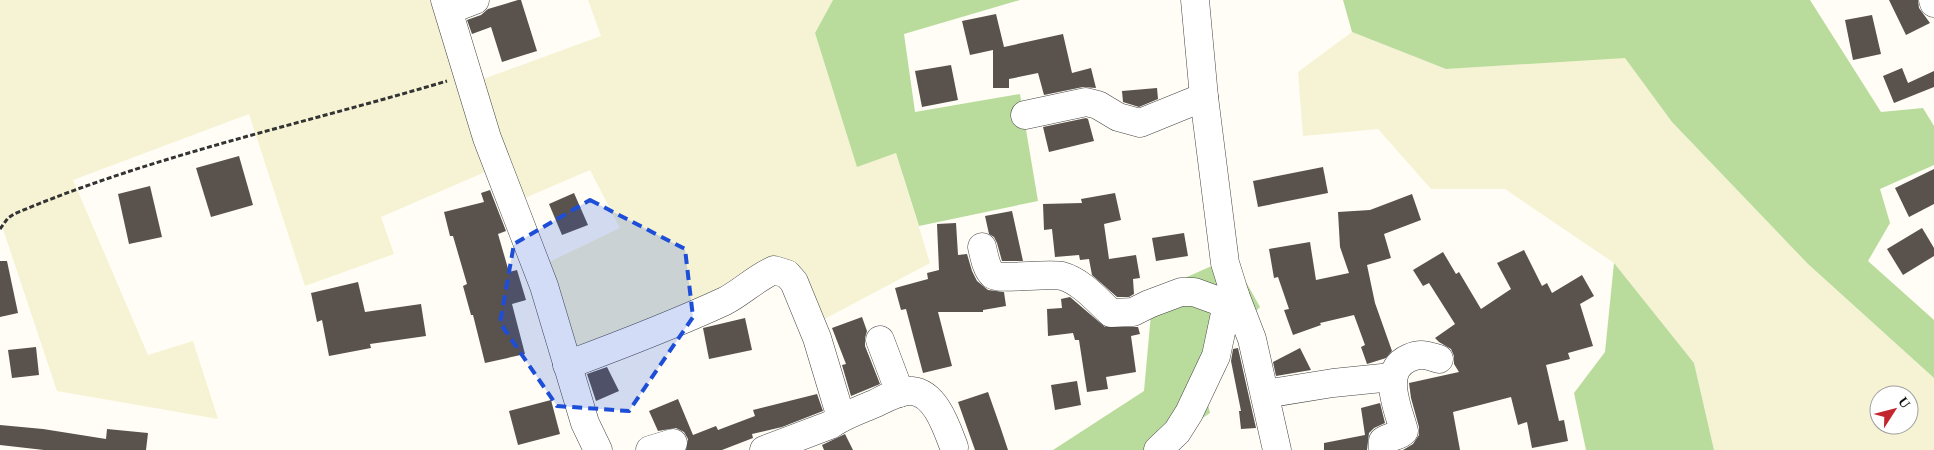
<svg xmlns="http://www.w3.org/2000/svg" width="1934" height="450" font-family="'Times New Roman',serif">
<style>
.farmland{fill:#f6f3d4;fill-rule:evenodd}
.forest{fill:#b9dc9c}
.building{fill:#5a524d}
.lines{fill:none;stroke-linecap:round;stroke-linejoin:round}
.minor-casing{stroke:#444;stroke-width:29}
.path{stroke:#333;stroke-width:3;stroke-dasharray:5 2.5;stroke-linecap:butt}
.minor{stroke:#fff;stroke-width:28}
.marked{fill:#1d4ed8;fill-opacity:0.2;stroke:#1d4ed8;stroke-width:4;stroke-dasharray:10 6;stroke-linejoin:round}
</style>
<rect width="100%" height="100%" fill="#fffdf5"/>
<g class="farmland">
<polygon points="0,0 434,0 461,87 601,36 588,0 833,0 815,33 857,166 896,153 930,263 817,323 786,270 581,363 547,263 620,228 590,170 525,198 506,163 381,217 394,254 305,286 249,114 73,180 148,355 193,341 218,419 57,391 0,220"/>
<path d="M1352,32L1446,69L1625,57L1672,122L1808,264L1934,378V450H1714L1694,363L1614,263L1505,189H1431L1378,129L1303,136L1298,72ZM1879,395H1909V425H1879Z"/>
</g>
<g class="forest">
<polygon points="833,0 1020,0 904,34 915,112 1020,94 1038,201 919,226 896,153 857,167 815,33"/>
<polygon points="1343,0 1810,0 1881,112 1923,108 1934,126 1934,165 1880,189 1890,223 1868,261 1934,320 1934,378 1808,264 1672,122 1625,58 1446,69 1352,32"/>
<polygon points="1232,257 1260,307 1199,369 1210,413 1156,450 1053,450 1144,391 1153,292"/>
<polygon points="1614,263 1694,363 1714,450 1586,450 1574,393 1605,352"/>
</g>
<g class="building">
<polygon points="518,0 521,0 537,51 502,62 491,27 472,34 467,20 481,15 488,9"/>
<polygon points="1889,0 1918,0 1919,8 1930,23 1906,35"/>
<polygon points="996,14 1004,47 1063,34 1072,73 1091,68 1096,88 1083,87 1044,95 1038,73 1009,79 1009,88 993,88 993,50 970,55 962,21"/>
<polygon points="1872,15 1881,54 1853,60 1845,20"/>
<polygon points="951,65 958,100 922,107 915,71"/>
<polygon points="1902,68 1908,83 1934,71 1934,87 1894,103 1883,76"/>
<polygon points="1157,88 1158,99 1139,107 1123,102 1122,91"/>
<polygon points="1086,118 1088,119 1094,141 1049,152 1043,127"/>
<polygon points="239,156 253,205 211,217 196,168"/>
<polygon points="1323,167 1328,193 1258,207 1253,181"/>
<polygon points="1934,169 1934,204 1909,217 1895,188"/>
<polygon points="150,186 162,237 129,244 118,194"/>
<polygon points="490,190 506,231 498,234 509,272 517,270 526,300 512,304 525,354 485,363 473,315 471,315 463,286 467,284 453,236 450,236 444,212 484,202 481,193"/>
<polygon points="574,193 588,225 562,235 549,204"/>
<polygon points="1115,193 1121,220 1104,224 1109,259 1136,255 1140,278 1133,279 1134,294 1129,297 1117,297 1092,275 1089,259 1080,260 1079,255 1055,257 1052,229 1044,230 1043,204 1082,203 1081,199"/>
<polygon points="1412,194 1421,220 1384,234 1391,258 1367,265 1375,303 1392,351 1386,358 1367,364 1361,347 1365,345 1354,315 1320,323 1321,325 1293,335 1284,310 1289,309 1278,277 1274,278 1269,249 1310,242 1316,280 1349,273 1340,247 1338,212 1370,210"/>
<polygon points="1012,211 1023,261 1002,261 997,243 994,237 989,234 985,216"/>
<polygon points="956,223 958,255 967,254 972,271 977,281 988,290 1004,292 1006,306 983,310 983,312 938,312 952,366 923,373 906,309 901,310 895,288 928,279 927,273 939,270 937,224"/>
<polygon points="1922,228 1934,248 1934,256 1903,275 1887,249"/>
<polygon points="1184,233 1188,256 1156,261 1152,238"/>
<polygon points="1524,250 1542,286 1547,283 1552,293 1582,275 1594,296 1580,304 1593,346 1568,353 1570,359 1546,365 1559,421 1564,420 1568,441 1532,448 1527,422 1518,425 1511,397 1453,412 1460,450 1403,450 1413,444 1419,435 1419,427 1411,398 1409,383 1459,372 1454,364 1454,356 1451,349 1439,342 1435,338 1455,324 1429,283 1423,286 1413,270 1443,252 1456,274 1459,272 1481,309 1511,289 1497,263"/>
<polygon points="0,261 7,261 18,313 0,317"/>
<polygon points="358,282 365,312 421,304 426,336 370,344 371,348 329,356 322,320 317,322 311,293"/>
<polygon points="1070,297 1105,327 1138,327 1140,334 1131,336 1136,372 1106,377 1108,389 1087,392 1079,340 1075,340 1073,333 1048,336 1047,309 1062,308 1061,299"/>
<polygon points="862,317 867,331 865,338 865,346 880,384 851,396 842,365 846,364 832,328"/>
<polygon points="745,318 752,350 709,359 703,328"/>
<polygon points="36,347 39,375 12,378 8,350"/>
<polygon points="1238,348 1256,428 1241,429 1239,411 1241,411 1231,361 1233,349"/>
<polygon points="1300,348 1311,370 1276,376 1273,362"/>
<polygon points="607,367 619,391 596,401 587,374"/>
<polygon points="1077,381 1081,405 1055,410 1051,385"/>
<polygon points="988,392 1001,429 1008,450 975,450 958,402"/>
<polygon points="817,394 823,411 782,427 752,434 753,438 722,450 686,450 688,439 684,432 676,428 658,431 649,411 678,399 693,435 716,426 718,430 755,416 753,410"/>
<polygon points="551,400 560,434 518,445 509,411"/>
<polygon points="1380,403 1385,423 1374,428 1369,433 1367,450 1324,450 1324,443 1365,435 1361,408"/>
<polygon points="0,425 43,429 106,439 107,429 148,433 146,450 44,450 0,445"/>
<polygon points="845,434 853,450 824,450 822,445"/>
</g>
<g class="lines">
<defs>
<g id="minor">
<polyline points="445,0 487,138 544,286 585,423 598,450"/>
<polyline points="1933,0 1934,3"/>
<polyline points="449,10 475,0"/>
<polyline points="1025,115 1086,102 1098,105 1118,117 1140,123 1204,97"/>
<path d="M982,247C984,255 986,269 993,275C1000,280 1047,273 1062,276C1081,281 1097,300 1111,313L1133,312L1149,304L1181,292H1194L1227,304"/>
<polyline points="1235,295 1252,339 1277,450"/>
<polyline points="880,340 900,393"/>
<path d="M567,365C621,345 673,325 725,301C742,292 756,278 774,270L787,274L794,282L817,338L839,411L838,419"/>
<polyline points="1265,394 1333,383 1392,377"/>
<polyline points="650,450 673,443"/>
<path d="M764,450L830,425C844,415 860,410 876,403C886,398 900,390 912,391C936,393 947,429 954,447"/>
<polyline points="1158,450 1177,432 1189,413 1216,356 1227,304 1235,295 1225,263 1204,97 1195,0"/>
<path d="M1383,450V441C1389,436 1399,437 1404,431C1398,408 1380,371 1409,358C1420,353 1427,355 1439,359"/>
</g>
</defs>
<use href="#minor" class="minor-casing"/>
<path class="path" d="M0,229L8,218L14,214C153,155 303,124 447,81"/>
<use href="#minor" class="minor"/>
</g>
<path class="marked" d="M590,200L685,249L693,317L629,411L557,406L500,323L514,244Z"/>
<g transform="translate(1894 410) rotate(54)"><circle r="24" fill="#ffffff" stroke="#a0a0a0"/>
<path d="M0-4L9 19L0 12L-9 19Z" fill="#c4262e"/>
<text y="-8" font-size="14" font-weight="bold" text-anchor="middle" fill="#111111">U</text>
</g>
</svg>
